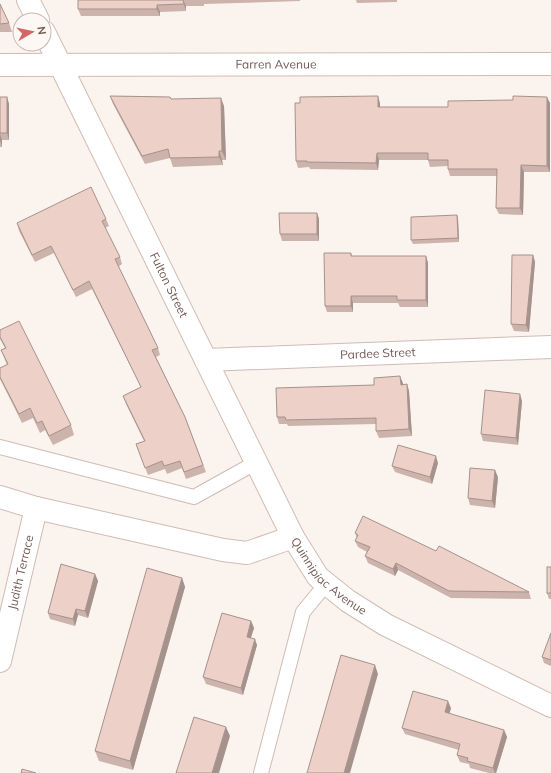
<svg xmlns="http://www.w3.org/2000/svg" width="551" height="773" font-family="Mulish,sans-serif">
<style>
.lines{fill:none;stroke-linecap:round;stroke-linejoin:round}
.lane-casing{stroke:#cebcb6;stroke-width:16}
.street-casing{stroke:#cebcb6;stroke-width:24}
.secondary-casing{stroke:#d1bcb4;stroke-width:24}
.lane{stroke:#fff;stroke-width:14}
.street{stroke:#fff;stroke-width:22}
.secondary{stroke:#fff;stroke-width:22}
.wall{fill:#ccb3ac}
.shaded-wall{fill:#a6928c}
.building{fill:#edd0c8;stroke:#a6928c}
.labels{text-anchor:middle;stroke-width:4;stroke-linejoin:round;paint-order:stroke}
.street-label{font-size:12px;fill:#745852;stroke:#fdf8f4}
</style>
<rect width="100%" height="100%" fill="#fbf3ee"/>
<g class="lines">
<defs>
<g id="lane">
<polyline points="0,447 194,497 257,462"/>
<polyline points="261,773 303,612 327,583"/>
</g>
<g id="street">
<path id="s1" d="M206,360L551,347"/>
<path id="s2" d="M0,661L36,508"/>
</g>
<g id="secondary">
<polyline points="28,0 38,20"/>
<path id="s3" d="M44,32L293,537L318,577L348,601L386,625L551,706"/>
<path id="s4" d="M0,65L551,64"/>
<polyline points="0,497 36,508 223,550 247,553 293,537"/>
</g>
</defs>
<use href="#lane" class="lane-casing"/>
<use href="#street" class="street-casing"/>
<use href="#secondary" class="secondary-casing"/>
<use href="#lane" class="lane"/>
<use href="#street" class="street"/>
<use href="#secondary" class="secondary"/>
</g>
<g class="wall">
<polygon points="78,0 314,0 300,0 300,1 204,4 204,6 186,6 186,11 160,12 160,16 81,16 78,9"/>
<polygon points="356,0 397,0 397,2 357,3"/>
<polygon points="0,4 9,23 12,32 0,32"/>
<polygon points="110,96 170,97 171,99 224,106 226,160 222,160 223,165 173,167 170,158 145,164 113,104"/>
<polygon points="0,97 7,97 9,104 9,140 2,140 2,147 0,147"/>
<polygon points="380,103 380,107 448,107 550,103 550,172 524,172 523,215 499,214 496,208 497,176 450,176 448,169 448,166 430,167 428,160 379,160 378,170 310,169 309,167 298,168 296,161"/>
<polygon points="317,213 319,219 319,241 282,241 280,234"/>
<polygon points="457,215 458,218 459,242 413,244 411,240"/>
<polygon points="106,219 109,226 105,228 120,257 122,264 118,267 158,348 160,355 156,357 185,417 206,472 186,479 182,468 167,474 165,469 148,475 136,444 144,441 126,404 123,396 141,387 92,289 76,297 54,253 35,262 19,231 17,223"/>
<polygon points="351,253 352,256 426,256 428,263 428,307 400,307 398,303 353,303 353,312 327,312 325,306"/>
<polygon points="533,255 535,262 529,332 514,331 511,324"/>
<polygon points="0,330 71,425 74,435 53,445 45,430 40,433 33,418 22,423 0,379 0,368 7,365 1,350 5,348 0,339"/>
<polygon points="403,383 403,384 407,384 409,391 412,436 379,438 376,431 376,424 288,426 287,424 279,424 277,417 374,385"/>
<polygon points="522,401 518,445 483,441 481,434"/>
<polygon points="438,463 432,484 395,472 392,466"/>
<polygon points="498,477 495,508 470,505 468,498"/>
<polygon points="355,533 436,551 529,592 531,599 451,598 398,570 395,576 368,563 365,556 367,552 358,547 355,541 357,538"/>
<polygon points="551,567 551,599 549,599 547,593"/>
<polygon points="95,574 98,581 88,618 78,615 75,626 50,619 48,613"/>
<polygon points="182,578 185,587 133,770 99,761 95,751"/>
<polygon points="251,621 254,628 251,638 257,645 243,695 206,684 203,677"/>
<polygon points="551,633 551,666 544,663 542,657"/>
<polygon points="451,708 449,714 504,730 507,737 496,773 489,773 470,768 469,764 460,762 457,755 459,750 405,734 402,728"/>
</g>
<g class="shaded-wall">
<polygon points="183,0 186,6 186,11 184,4"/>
<polygon points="157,5 160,12 160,16 157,9"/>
<polygon points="378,96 380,103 380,113 378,107"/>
<polygon points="7,97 9,104 9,140 7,133"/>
<polygon points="547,97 550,103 550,172 547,166"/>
<polygon points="221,98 224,106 226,160 222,151"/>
<polygon points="0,134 2,140 2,147 0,140"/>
<polygon points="219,151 222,160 223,165 219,157"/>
<polygon points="377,153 379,160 378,170 376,163"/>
<polygon points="521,165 524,172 523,215 520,208"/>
<polygon points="317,213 319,219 319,241 317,234"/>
<polygon points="457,215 458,218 459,242 458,238"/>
<polygon points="533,255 535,262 529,332 526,325"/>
<polygon points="426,256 428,263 428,307 426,300"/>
<polygon points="351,296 353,303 353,312 351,306"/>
<polygon points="400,376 403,383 403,391 401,385"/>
<polygon points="407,384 409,391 412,436 409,429"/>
<polygon points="520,394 522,401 518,445 516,438"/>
<polygon points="436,456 438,463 432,484 430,477"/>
<polygon points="495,470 498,477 495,508 492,501"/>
<polygon points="396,563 398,570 395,576 393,569"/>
<polygon points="95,574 98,581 88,618 85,611"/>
<polygon points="182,578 185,587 133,770 130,761"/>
<polygon points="76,609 78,615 75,626 73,619"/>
<polygon points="251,621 254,628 249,643 247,637"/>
<polygon points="255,639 257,645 243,695 241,688"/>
<polygon points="375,665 378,674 350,773 344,773"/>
<polygon points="448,701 451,708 448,719 445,712"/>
<polygon points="226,727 230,736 219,773 212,773"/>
<polygon points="504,730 507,737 496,773 495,773 493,768"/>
</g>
<g class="building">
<polygon points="78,0 183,0 184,4 157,5 157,9 78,9"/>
<polygon points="0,4 9,23 0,24"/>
<polygon points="110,96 170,97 171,99 221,98 222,151 219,151 219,157 170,158 168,149 142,156"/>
<polygon points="378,96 378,107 448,107 448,101 513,100 513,96 547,97 547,166 521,165 520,208 496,208 497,169 448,169 448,160 428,160 428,153 377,153 376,163 307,162 307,161 296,161 295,103 300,103 300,97"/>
<rect x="0" y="97" width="7" height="36"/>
<polygon points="91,187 106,219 102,221 120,257 115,259 158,348 152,350 185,417 203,465 184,472 180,461 164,466 162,461 145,468 136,444 145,441 123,396 141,387 89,281 73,290 51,246 32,255 17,223"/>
<polygon points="279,213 317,213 317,234 280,234"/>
<polygon points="457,215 458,238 411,240 411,217"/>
<polygon points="324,253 351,253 351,256 426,256 426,300 397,300 397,296 351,296 351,306 325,306"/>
<polygon points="512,255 533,255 526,325 511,324"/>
<polygon points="19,321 71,425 49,436 42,421 37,423 30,408 19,414 0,377 0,368 8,364 1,350 6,348 0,337 0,330"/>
<polygon points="400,376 401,385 407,384 409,429 376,431 376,418 286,420 285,417 277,417 276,388 374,385 374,378"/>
<polygon points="485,390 520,394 516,438 481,434"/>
<polygon points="398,445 436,456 430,477 392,466"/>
<polygon points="470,468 495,470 492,501 468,498"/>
<polygon points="363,516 436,551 439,546 529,592 449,591 396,563 393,569 365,556 370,547 355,541 358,535 355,533"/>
<polygon points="61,564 95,574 85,611 76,609 73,619 48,613"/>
<rect x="547" y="567" width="4" height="26"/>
<polygon points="147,568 182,578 130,761 95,751"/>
<polygon points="222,613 251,621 247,637 255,639 241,688 203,677"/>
<polygon points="551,633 551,660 542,657"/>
<polygon points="341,655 375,665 344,773 307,773"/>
<polygon points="413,691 448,701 445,712 504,730 493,768 467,761 468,758 457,755 460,744 402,728"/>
<polygon points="194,717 226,727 212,773 176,773"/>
<polygon points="22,769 36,773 21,773"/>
</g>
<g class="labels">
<g class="street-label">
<text dy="4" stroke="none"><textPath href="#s4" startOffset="276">Farren Avenue</textPath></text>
<text dy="4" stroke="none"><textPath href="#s3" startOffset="282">Fulton Street</textPath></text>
<text dy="4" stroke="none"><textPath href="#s1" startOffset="172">Pardee Street</textPath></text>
<text dy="4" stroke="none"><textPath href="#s2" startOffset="91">Judith Terrace</textPath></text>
<text dy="4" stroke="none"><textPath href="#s3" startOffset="617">Quinnipiac Avenue</textPath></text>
</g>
</g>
<g transform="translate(32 32) rotate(81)"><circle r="19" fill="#fdf8f4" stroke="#c6b8b3"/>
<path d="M0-3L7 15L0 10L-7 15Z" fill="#d46763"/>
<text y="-6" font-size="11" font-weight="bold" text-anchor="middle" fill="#745852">N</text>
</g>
</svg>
